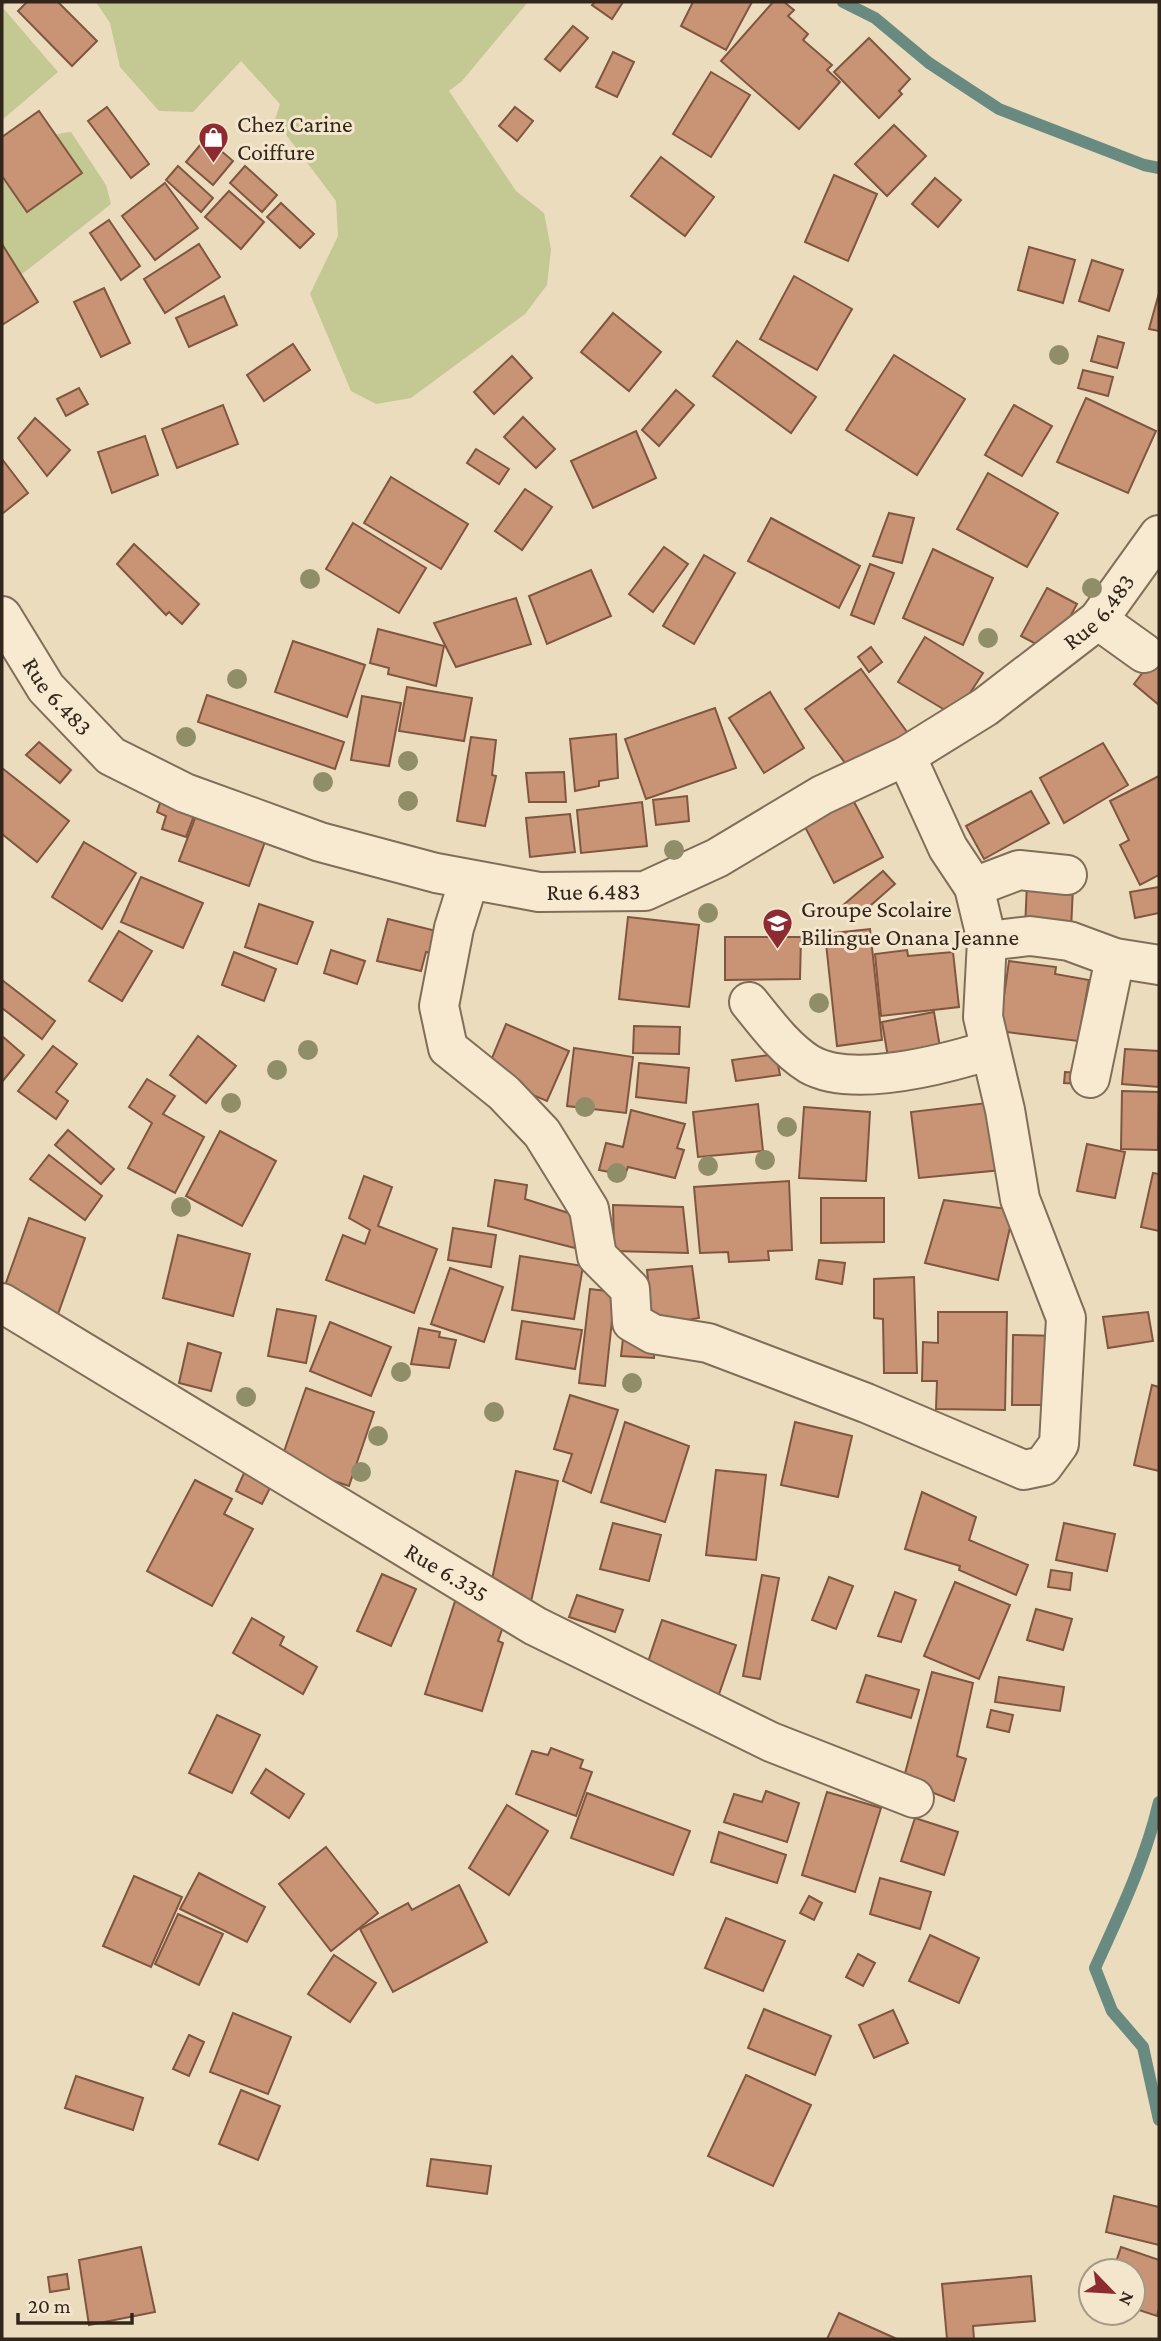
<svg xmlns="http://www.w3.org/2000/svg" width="1161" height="2341" font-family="'Crimson Pro',serif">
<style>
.green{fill:#c4c893}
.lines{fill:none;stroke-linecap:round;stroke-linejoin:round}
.stream{stroke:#698a80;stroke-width:12}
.building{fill:#c89475;stroke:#80563f;stroke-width:2}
.minor-casing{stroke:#826d58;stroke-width:42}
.minor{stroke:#f7ead1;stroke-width:38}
.tree{fill:#908e69}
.labels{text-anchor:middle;stroke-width:6;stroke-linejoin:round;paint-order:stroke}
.poi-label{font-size:24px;fill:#32261c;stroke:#f3e6cd;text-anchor:start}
.street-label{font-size:24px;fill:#32261c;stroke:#f3e6cd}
</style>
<rect width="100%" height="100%" fill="#ebdcbe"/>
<g class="green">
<polygon points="2,2 6,2 3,8 58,72 2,120"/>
<polygon points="96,2 528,2 462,81 449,91 516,191 544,213 551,249 547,285 525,314 411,398 376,404 351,391 310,294 338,236 336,201 275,120 280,104 241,61 193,112 159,111 120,67 110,23"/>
<path d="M71,132L106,185L111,204L2,290V171C24,153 42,134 71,132Z"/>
</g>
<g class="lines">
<g class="stream">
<polyline points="843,2 875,18 929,63 999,109 1144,165 1159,168"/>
<path d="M1159,1802C1145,1861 1120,1913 1095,1968L1112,2011L1143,2047L1159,2120"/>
</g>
</g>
<g class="building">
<polygon points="27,2 58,2 97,41 72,66 18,11"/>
<polygon points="595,2 623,2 612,19 592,5"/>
<polygon points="693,2 752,2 726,50 681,26"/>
<polygon points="773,2 784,2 794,10 788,16 808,34 803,40 832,65 827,70 840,82 799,129 721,61"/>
<polygon points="573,26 588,38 560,71 545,59"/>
<polygon points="869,38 910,79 899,91 902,94 879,118 834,72"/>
<polygon points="613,52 634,62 617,97 596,87"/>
<polygon points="711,72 750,95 711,157 673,134"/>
<polygon points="107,107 149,164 131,178 88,121"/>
<polygon points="515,107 533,121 517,141 499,126"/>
<polygon points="39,111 82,173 27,212 2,176 2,137"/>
<polygon points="894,125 926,156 887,196 855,164"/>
<polygon points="206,138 233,161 213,185 186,162"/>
<polygon points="661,157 714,197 685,236 631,196"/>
<polygon points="178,166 213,198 201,212 166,180"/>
<polygon points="245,166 277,195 262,212 230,183"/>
<polygon points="834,175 877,194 848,261 805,242"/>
<polygon points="935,178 961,200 938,227 912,204"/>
<polygon points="165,183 198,228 155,260 122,216"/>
<polygon points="229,191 264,222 241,249 205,217"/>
<polygon points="281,203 314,234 300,248 267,217"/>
<polygon points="109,220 140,266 121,280 90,233"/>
<polygon points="2,244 38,302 2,325"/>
<polygon points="199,244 220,277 165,313 144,279"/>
<polygon points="1029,247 1075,260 1063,303 1018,290"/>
<polygon points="1092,260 1123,270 1109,311 1079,301"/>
<polygon points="794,276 852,309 817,370 760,339"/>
<polygon points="104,288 130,343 101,357 74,302"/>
<polygon points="1159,293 1159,331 1149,329"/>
<polygon points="224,296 237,325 189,347 176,318"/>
<polygon points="613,313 661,352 629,391 581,352"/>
<polygon points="1098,336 1124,343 1117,368 1091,361"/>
<polygon points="737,341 816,397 791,433 713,376"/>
<polygon points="293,344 310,370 264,401 247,375"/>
<polygon points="894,355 965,399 917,475 846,430"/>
<polygon points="512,356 532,378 494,414 474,392"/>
<polygon points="1083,370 1113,377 1108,396 1078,388"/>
<polygon points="79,388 88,404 66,416 57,399"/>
<polygon points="676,390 694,405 659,446 642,430"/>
<polygon points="1086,398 1156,431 1128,493 1057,462"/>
<polygon points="223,405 238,444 177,468 162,429"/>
<polygon points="1014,405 1052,426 1022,476 985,455"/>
<polygon points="523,417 555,449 536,468 504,437"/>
<polygon points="35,418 70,450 47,476 18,438"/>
<polygon points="636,431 656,478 593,508 571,461"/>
<polygon points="145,436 158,475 112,493 98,452"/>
<polygon points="476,449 509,469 499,484 467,463"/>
<polygon points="2,459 28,493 2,514"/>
<polygon points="988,473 1058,513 1027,567 957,529"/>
<polygon points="391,477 468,524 441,569 364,523"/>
<polygon points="525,489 552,507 522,550 495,531"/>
<polygon points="889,513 914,518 902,563 873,556"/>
<polygon points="771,518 860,566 839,608 748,561"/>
<polygon points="353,523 426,568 399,613 326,569"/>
<polygon points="134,544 199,604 182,624 169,612 166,615 117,564"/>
<polygon points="664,547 688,564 653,612 629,594"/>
<polygon points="933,549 993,578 963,645 903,618"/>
<polygon points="704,555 735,573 694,644 663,626"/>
<polygon points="870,564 894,573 874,624 851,615"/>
<polygon points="591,570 611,616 547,644 529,596"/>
<polygon points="1047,588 1077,604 1051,652 1021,636"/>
<polygon points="516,598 531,644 456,667 434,623"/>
<polygon points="378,629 444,646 436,686 388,674 389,668 370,663"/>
<polygon points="925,637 983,673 955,716 898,682"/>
<polygon points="293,641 365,665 347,717 275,692"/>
<polygon points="871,647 882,662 869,672 858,657"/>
<polygon points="1159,651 1159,705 1134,684"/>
<polygon points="861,669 910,736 854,775 805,709"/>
<polygon points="407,687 472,698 464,741 399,731"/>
<polygon points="770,692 804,748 764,773 729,718"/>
<polygon points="207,695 344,742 335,769 198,722"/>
<polygon points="362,696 401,703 389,766 351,760"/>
<polygon points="715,708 736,768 646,799 625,739"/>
<polygon points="616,734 618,778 599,781 599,786 575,791 570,739"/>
<polygon points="471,737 496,740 492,775 496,776 485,826 457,821"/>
<polygon points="39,742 71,770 60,783 26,755"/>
<polygon points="1103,743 1128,785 1064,823 1040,778"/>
<polygon points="2,768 69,821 37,862 2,834"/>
<polygon points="564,772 566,802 529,802 526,773"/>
<polygon points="1159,776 1159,875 1140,885 1120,845 1129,840 1110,801"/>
<polygon points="1031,791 1049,823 984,859 966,826"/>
<polygon points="687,796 689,821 656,825 653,800"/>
<polygon points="852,798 883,857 834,883 804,825"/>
<polygon points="161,800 195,813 186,837 162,829 166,816 157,812"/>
<polygon points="642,802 647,846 581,853 577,810"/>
<polygon points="197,813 266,839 249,886 179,861"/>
<polygon points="570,814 575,852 530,857 526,818"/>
<polygon points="84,842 136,873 102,929 52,897"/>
<polygon points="883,871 895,884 854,920 842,906"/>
<polygon points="141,877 203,903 183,948 121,922"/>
<polygon points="1027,883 1073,887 1071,930 1025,928"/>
<polygon points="1159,887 1159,913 1135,918 1130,892"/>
<polygon points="259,904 313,922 297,964 245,947"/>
<polygon points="628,917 699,925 689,1007 619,999"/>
<polygon points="388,919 444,933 439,955 426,952 421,971 377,961"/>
<polygon points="870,929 882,1040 837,1046 825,934"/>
<polygon points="119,931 152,951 122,1001 89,981"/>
<polygon points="725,937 801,937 800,979 725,980"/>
<polygon points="331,950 365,961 357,984 324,973"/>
<polygon points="907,950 908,956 953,952 959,1007 881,1016 875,954"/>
<polygon points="234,952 276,969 264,1001 222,985"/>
<polygon points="1009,961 1056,967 1055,974 1089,980 1078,1041 999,1031"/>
<polygon points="2,980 55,1021 42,1039 2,1008"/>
<polygon points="934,1012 941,1053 889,1063 882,1022"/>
<polygon points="506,1024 569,1051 547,1101 485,1075"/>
<polygon points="634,1026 680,1027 679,1054 633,1053"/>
<polygon points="2,1036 24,1055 2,1082"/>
<polygon points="198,1036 236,1066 206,1103 170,1075"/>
<polygon points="53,1046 77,1064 56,1092 68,1101 56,1119 18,1091"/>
<polygon points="574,1048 633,1057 626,1113 567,1106"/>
<polygon points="1125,1049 1159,1051 1159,1087 1122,1084"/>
<polygon points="776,1054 780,1075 736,1081 732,1060"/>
<polygon points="639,1063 689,1068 686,1103 636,1097"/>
<polygon points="1065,1072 1082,1073 1081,1084 1064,1083"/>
<polygon points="147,1079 175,1096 163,1114 204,1137 175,1193 128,1168 152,1123 129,1107"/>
<polygon points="1122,1091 1159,1092 1158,1150 1121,1149"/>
<polygon points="995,1102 1002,1170 919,1178 911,1112"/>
<polygon points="758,1104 763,1151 698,1157 693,1112"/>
<polygon points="804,1107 870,1112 866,1181 799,1178"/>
<polygon points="631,1110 685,1124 677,1148 684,1150 675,1178 628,1167 625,1175 599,1170 606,1143 623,1147"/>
<polygon points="68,1130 114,1169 101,1184 55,1145"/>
<polygon points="220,1131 276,1161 242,1226 186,1196"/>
<polygon points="1087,1144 1125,1152 1115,1198 1077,1191"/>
<polygon points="49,1155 102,1196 85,1220 30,1179"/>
<polygon points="1153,1173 1159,1174 1159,1231 1141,1227"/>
<polygon points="364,1176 392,1187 378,1226 437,1249 414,1313 326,1280 343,1235 365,1244 370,1230 349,1218"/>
<polygon points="495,1180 527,1185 525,1199 584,1218 575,1248 488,1226"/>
<polygon points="789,1181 792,1250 768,1251 769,1260 729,1262 728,1252 700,1253 694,1187"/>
<polygon points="821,1198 884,1198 884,1242 821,1243"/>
<polygon points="944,1200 1014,1210 998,1280 925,1263"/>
<polygon points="613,1205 683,1207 688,1253 614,1251"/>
<polygon points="29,1218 85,1238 58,1314 2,1294"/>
<polygon points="453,1228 496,1235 491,1267 448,1260"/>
<polygon points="178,1235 250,1254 233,1316 163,1298"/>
<polygon points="520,1256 583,1266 574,1319 512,1310"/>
<polygon points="819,1260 845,1263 842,1284 816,1279"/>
<polygon points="692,1266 699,1318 653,1326 647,1270"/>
<polygon points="450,1268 503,1287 484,1342 431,1324"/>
<polygon points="914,1277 917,1373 884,1373 883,1319 874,1318 874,1279"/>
<polygon points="590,1289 615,1292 605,1386 579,1383"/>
<polygon points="277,1309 316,1316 306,1363 268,1356"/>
<polygon points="938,1312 1007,1312 1005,1410 936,1409 937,1381 922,1381 923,1342 938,1343"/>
<polygon points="1148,1312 1153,1341 1108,1348 1103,1317"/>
<polygon points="522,1321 582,1330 575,1369 516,1359"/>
<polygon points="330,1322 391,1347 371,1396 310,1371"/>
<polygon points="419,1328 440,1332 439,1337 456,1340 449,1368 411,1364"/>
<polygon points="1013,1335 1061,1336 1061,1405 1012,1405"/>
<polygon points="623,1338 655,1341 654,1358 621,1356"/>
<polygon points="188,1343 221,1353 211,1391 179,1383"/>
<polygon points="1152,1385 1159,1387 1159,1471 1134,1465"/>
<polygon points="306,1388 374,1412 349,1486 280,1463"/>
<polygon points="570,1395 618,1410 591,1493 563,1481 572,1454 554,1449"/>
<polygon points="625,1422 689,1446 665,1522 601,1502"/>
<polygon points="795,1422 852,1436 838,1497 781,1485"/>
<polygon points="716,1470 766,1475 756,1560 706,1555"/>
<polygon points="516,1471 558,1481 530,1606 488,1597"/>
<polygon points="244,1473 271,1486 262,1504 236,1491"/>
<polygon points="195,1480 232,1499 224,1514 253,1529 212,1606 147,1571"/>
<polygon points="922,1492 976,1517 969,1540 1028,1565 1016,1595 959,1570 960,1566 905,1549"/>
<polygon points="613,1523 661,1535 649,1581 600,1569"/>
<polygon points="1064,1523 1115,1534 1107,1571 1056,1560"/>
<polygon points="1051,1570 1072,1573 1070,1590 1048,1587"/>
<polygon points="382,1574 416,1589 391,1646 357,1631"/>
<polygon points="762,1575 779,1578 760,1679 743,1676"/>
<polygon points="829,1577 853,1586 836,1629 812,1620"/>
<polygon points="955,1582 1010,1605 979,1679 924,1656"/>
<polygon points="459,1589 504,1624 498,1641 503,1643 482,1711 425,1694"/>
<polygon points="895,1592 916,1600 901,1642 878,1636"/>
<polygon points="577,1595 623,1610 615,1632 569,1617"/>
<polygon points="1036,1609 1072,1619 1063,1650 1027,1640"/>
<polygon points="252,1618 284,1637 280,1645 317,1667 303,1694 233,1653"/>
<polygon points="662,1620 736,1645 718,1697 645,1671"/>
<polygon points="932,1672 973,1683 957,1756 966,1759 954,1801 903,1781"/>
<polygon points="866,1675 919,1690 911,1718 857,1702"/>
<polygon points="999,1677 1064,1687 1060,1711 995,1702"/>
<polygon points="991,1710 1013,1715 1009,1732 987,1727"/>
<polygon points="217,1715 260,1735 232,1793 189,1773"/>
<polygon points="551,1748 583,1760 580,1768 592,1772 576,1816 516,1794 532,1751 548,1755"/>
<polygon points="266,1769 304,1794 289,1818 251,1793"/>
<polygon points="766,1791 799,1803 787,1842 724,1822 734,1794 762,1802"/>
<polygon points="827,1792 881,1808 855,1892 802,1875"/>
<polygon points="587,1793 690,1831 673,1875 571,1838"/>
<polygon points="507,1805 548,1831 509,1895 469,1868"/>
<polygon points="915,1818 958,1832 944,1875 901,1861"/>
<polygon points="719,1832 786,1855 777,1883 711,1862"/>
<polygon points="326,1847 378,1913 331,1951 279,1884"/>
<polygon points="199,1873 265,1907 247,1942 180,1909"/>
<polygon points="134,1876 182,1897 151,1967 103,1946"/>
<polygon points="880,1878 931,1892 920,1929 870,1914"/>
<polygon points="459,1885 487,1942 393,1992 360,1929 408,1903 412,1910"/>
<polygon points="809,1896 822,1903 814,1920 800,1913"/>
<polygon points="178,1914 223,1934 199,1985 155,1964"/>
<polygon points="726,1918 785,1941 763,1991 705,1968"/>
<polygon points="930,1935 979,1958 959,2003 909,1981"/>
<polygon points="858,1954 875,1963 863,1986 846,1977"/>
<polygon points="334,1955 376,1983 350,2022 308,1994"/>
<polygon points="764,2009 831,2036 815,2075 748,2048"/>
<polygon points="893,2010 908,2043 874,2058 859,2025"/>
<polygon points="233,2013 291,2037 268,2094 210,2072"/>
<polygon points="189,2035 204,2042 189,2076 173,2069"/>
<polygon points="746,2075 811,2105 773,2186 708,2156"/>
<polygon points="76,2076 143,2098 133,2130 65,2108"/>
<polygon points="241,2090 280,2106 258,2160 219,2144"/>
<polygon points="431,2159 491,2166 487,2194 427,2186"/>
<polygon points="1114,2196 1159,2207 1159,2245 1106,2232"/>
<polygon points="141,2247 155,2312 89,2325 79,2260"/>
<polygon points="1121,2247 1159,2260 1159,2308 1157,2316 1133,2308 1133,2271 1113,2271"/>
<polygon points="67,2274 69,2289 50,2292 48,2277"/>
<polygon points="1031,2276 1035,2321 973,2326 974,2339 947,2339 942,2284"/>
<polygon points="839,2313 897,2339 827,2339"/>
</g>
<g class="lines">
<defs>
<g id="minor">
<path id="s1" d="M2,616L46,688L111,756L185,793L320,842L436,873L539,892L645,891L717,858L822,795L906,756L985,707L1098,620L1159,535"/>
<polyline points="1098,620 1144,653"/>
<polyline points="469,880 454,928 439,1006 448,1048 504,1093 542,1133 589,1209 597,1256 630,1289 632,1322 653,1334 708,1343 866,1403 1024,1470 1043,1466 1059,1444 1066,1318 1020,1199 1005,1110 983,1017 987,941 974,887 948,848 906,756"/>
<polyline points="974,887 1019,870 1067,875"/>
<polyline points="987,941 1030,936 1069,941 1115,958 1159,965"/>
<path d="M749,1002C766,1023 785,1049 809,1064C852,1089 945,1064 990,1050"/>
<polyline points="1090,1078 1115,958"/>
<path id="s2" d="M2,1303L535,1626L771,1742L914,1798"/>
</g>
</defs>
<use href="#minor" class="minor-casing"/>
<use href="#minor" class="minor"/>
</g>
<g class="tree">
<circle cx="1059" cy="355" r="10"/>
<circle cx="310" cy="579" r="10"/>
<circle cx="1092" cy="588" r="10"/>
<circle cx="988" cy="638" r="10"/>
<circle cx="237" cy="679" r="10"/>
<circle cx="186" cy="737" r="10"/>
<circle cx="408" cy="761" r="10"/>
<circle cx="323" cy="782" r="10"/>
<circle cx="408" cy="801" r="10"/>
<circle cx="674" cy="850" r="10"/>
<circle cx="708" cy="913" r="10"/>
<circle cx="819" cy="1003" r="10"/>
<circle cx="308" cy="1050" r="10"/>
<circle cx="277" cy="1070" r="10"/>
<circle cx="231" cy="1103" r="10"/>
<circle cx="585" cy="1107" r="10"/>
<circle cx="787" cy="1127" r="10"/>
<circle cx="765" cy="1160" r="10"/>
<circle cx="708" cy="1166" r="10"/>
<circle cx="617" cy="1173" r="10"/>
<circle cx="181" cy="1207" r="10"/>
<circle cx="401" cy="1372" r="10"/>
<circle cx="632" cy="1383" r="10"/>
<circle cx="246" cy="1397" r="10"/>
<circle cx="494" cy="1412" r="10"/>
<circle cx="378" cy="1436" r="10"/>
<circle cx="361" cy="1472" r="10"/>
</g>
<defs>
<symbol id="shop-pin" viewBox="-11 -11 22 30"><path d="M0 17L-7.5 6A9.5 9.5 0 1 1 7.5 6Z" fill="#8e2b30" stroke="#f3e6cd"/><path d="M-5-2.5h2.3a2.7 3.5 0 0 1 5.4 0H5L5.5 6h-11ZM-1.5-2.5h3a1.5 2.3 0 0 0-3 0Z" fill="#fff"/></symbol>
<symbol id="school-pin" viewBox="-11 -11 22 30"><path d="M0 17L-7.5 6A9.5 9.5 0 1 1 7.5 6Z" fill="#8e2b30" stroke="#f3e6cd"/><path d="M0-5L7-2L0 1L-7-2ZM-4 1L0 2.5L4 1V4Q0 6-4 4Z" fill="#fff"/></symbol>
</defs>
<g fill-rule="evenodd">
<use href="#shop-pin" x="196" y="120" width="35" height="47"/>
<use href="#school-pin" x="760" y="906" width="35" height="47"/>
</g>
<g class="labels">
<g class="poi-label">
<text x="237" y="132">Chez Carine<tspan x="237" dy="28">Coiffure</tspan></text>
<text x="801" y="917">Groupe Scolaire<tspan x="801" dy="28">Bilingue Onana Jeanne</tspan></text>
</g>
<g class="street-label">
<text dy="8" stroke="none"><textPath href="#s1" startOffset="1272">Rue 6.483</textPath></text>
<text dy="8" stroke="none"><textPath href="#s1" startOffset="98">Rue 6.483</textPath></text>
<text dy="8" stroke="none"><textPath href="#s1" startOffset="684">Rue 6.483</textPath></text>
<text dy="8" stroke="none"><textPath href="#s2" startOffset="520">Rue 6.335</textPath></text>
</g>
</g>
<rect width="1161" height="2341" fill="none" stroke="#32261c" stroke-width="7"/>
<g transform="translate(1112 2292) rotate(115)"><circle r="33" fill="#f3e6cd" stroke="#a69986" stroke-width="2"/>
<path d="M0-5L12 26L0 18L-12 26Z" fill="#8e2b30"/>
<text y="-10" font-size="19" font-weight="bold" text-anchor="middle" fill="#32261c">N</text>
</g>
<path d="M18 2313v10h114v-10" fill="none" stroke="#32261c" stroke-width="3.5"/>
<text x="28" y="2313" font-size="21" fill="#32261c" stroke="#f3e6cd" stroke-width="5" paint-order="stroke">20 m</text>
</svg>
